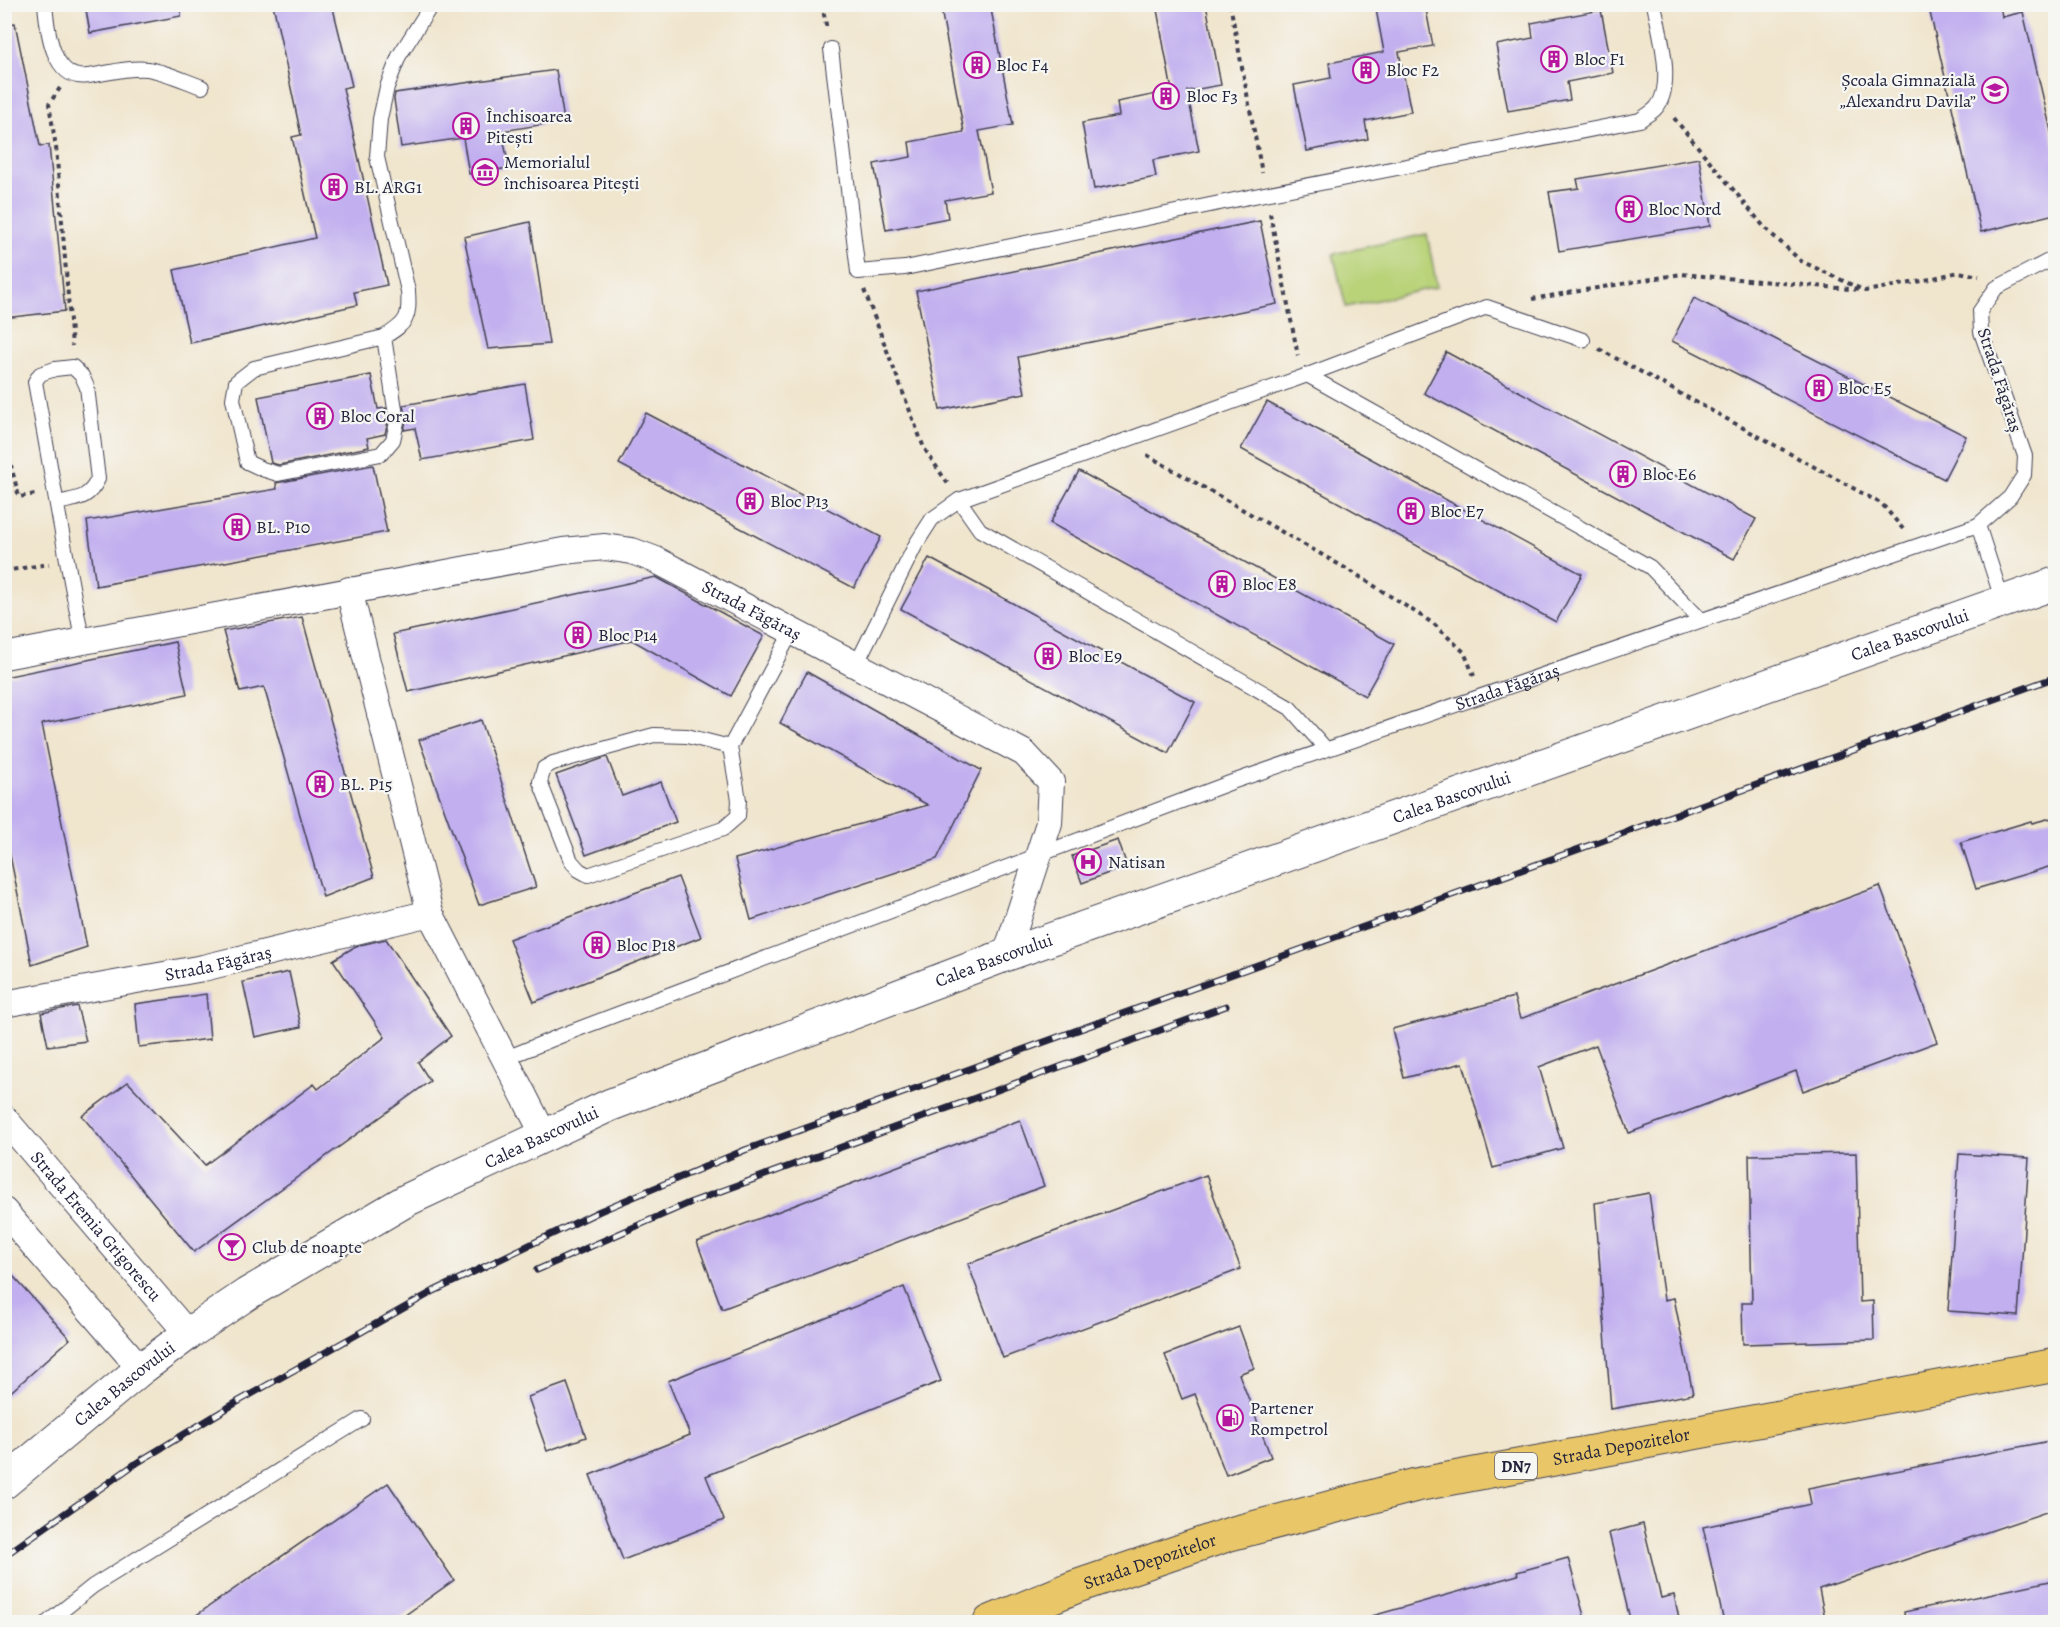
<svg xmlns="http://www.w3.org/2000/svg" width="2060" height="1627" font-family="Alegreya,serif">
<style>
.green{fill:#b9d379;stroke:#6e7a5a;stroke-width:1.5}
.building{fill:#c1afef}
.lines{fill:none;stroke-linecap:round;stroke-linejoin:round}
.service-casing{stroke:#413f51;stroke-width:16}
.minor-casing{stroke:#413f51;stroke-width:28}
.tertiary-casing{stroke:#413f51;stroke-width:34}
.primary-casing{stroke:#413f51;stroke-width:35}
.path{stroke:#413f51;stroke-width:4;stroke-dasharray:4.5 4.5;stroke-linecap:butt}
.service{stroke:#fff;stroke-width:14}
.minor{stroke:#fff;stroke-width:26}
.tertiary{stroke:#fff;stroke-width:32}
.primary{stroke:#e9c769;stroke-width:33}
.rail-casing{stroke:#22223b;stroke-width:7}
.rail{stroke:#f6f6f2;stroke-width:4.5;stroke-dasharray:14;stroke-linecap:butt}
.labels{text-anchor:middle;stroke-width:4.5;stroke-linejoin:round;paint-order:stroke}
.shield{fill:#f6f6f2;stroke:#626272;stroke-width:1.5}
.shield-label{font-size:16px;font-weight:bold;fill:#22223b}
.poi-label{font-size:18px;fill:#22223b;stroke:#f6f6f2;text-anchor:start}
.street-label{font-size:18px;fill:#22223b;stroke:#f6f6f2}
</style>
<rect width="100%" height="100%" fill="#f6f6f2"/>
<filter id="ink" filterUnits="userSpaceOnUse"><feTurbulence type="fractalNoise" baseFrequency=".0167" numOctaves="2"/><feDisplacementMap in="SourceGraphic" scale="12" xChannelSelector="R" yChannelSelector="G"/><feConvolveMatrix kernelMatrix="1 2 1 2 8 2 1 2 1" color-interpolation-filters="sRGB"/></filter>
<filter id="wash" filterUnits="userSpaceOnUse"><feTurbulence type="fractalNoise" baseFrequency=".008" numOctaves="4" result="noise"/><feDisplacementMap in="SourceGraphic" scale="24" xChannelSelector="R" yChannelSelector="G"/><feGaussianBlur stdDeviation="1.35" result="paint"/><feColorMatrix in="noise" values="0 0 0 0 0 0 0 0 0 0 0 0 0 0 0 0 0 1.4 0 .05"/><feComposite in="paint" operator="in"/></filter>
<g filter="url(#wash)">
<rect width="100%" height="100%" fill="#f0e5cd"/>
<polygon class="green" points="1427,234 1437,287 1346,307 1333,254"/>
<g id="blocks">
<g class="building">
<polygon points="85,4 180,4 181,16 90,33"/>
<polygon points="273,4 332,4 352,86 343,88 387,285 354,292 357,305 190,343 174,270 315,238 292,137 301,135"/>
<polygon points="940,4 990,4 1013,125 979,131 991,192 945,200 948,218 886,230 874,164 911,157 909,142 964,132"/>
<polygon points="1156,4 1206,4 1221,85 1187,91 1199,151 1153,160 1156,177 1094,189 1082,123 1119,116 1117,102 1172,91"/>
<polygon points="1375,4 1425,4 1433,46 1399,52 1411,112 1365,121 1368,139 1307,151 1294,85 1331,78 1329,63 1384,52"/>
<polygon points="1928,4 2000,4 2002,17 2023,12 2055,148 2055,214 1981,232"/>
<polygon points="1601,10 1613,73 1567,82 1570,100 1508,111 1496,45 1533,38 1531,23"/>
<polygon points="15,23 40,146 49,145 65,311 4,318 4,24"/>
<polygon points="556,70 564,121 502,131 509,168 469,174 463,138 401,147 394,99 395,93"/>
<polygon points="1699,158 1710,226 1559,251 1549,192 1579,188 1577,179"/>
<polygon points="1260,221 1277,304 1018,357 1025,393 940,410 916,291"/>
<polygon points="530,222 549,344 488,349 464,237"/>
<polygon points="1694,298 1966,436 1944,479 1672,341"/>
<polygon points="1446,352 1756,519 1734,559 1424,393"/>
<polygon points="371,375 378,409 386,408 388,422 385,434 367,438 369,447 279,465 271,463 258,397"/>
<polygon points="525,384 534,440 422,460 415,428 404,430 406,421 403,405"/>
<polygon points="1267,402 1582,574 1556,622 1241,449"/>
<polygon points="646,413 881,537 854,588 619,464"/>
<polygon points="373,465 387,532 96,586 87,521 277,489 276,483"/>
<polygon points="1079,471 1394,644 1365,696 1050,523"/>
<polygon points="929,558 1195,702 1168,753 901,609"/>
<polygon points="656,577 764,636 731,696 632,640 408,692 393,634"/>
<polygon points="302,617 374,877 323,897 264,687 240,692 223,631"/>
<polygon points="175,642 187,694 42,724 87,947 32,965 4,825 4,677"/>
<polygon points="807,672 981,770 937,859 751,920 735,859 928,805 780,723"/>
<polygon points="481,720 536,887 479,905 419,740"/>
<polygon points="607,757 622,796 661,782 676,822 586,855 556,775"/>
<polygon points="2055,817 2055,865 1976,889 1961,842 2031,821 2032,823"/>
<polygon points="1118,840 1127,866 1082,883 1072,856"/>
<polygon points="678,877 701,937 534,1002 509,939"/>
<polygon points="1880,886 1937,1042 1803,1091 1796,1071 1629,1133 1596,1045 1539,1067 1563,1148 1493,1168 1463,1063 1404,1078 1392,1029 1514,997 1520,1019"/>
<polygon points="386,939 451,1036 418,1062 430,1081 194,1252 82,1116 128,1082 205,1165 314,1084 318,1089 385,1037 333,960 356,946"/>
<polygon points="289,972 301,1027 255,1037 243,982"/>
<polygon points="206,994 210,1039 139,1047 135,1004"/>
<polygon points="77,1006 86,1041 48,1046 41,1013"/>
<polygon points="1020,1120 1044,1186 722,1309 697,1242"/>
<polygon points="1856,1153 1860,1302 1873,1301 1874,1340 1743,1344 1742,1303 1752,1303 1749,1155"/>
<polygon points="1959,1154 2029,1158 2018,1316 1948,1311"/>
<polygon points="1206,1175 1241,1269 1003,1358 968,1264"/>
<polygon points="1649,1193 1664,1300 1674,1298 1693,1394 1611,1409 1595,1203"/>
<polygon points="4,1266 70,1339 4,1398"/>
<polygon points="904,1287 941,1381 706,1476 724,1520 623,1560 590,1475 690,1435 668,1381"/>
<polygon points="1239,1327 1254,1368 1239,1374 1271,1457 1226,1475 1195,1394 1182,1399 1165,1355"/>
<polygon points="567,1383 586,1437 547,1451 528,1397"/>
<polygon points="2055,1440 2055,1509 1819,1589 1826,1623 1724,1623 1703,1527 1811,1504 1808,1488"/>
<polygon points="388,1483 454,1580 394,1623 185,1623"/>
<polygon points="1643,1524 1661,1598 1674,1595 1680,1623 1631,1623 1609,1533"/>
<polygon points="1568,1558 1586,1623 1373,1623 1372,1616 1518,1575 1517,1572"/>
<polygon points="2055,1580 2055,1616 2022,1623 1905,1623 1904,1612"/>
</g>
</g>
</g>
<g filter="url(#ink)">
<use href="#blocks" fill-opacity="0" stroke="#413f51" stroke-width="1.5"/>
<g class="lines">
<defs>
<g id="service">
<path d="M45,4C47,28 52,82 88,76C108,73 128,67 148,69C166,72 185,81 202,87"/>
<path d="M831,49L858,272L905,268L1239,199L1640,120C1645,116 1651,113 1655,109C1676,87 1659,31 1654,4"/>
<path d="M384,337L397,422L393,440L381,454L278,474L262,469L247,462L233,399L236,382L254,368L384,337C407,323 410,318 408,291L377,157L380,119L387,87L399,56L432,4"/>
<polyline points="1307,375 1650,567 1701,620"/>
<polyline points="959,500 980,530 1290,708 1326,749"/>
<path d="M57,503C77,498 88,500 98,479L87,387L82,376L73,367L55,369L40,374L35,382C51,469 65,556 83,642"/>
<polyline points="2003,602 1978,525 2010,497 2024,475 2025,456 1981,332 1980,311 1996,288 2056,257"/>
<polyline points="856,665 916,544 932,519 959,500 1302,377 1487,307 1583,340"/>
<polyline points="730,747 687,736 654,735 553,763 544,768 540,782 571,861 579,870 588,875 723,829 738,816 739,800 730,747 792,631"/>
<path id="s1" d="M504,1059L565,1034L1232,782L1978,525"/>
<polyline points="48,1622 93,1586 362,1419"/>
</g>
<g id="minor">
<polyline points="349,590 430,913"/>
<path id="s2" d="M4,656L563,551L605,547L632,551L656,560L1024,753L1051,782L1049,823L1006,955"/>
<path id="s3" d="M4,1004L203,968L430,913L544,1135"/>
<path id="s4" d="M4,1118L188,1334"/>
<polyline points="4,1211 141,1369"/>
</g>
<g id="tertiary">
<path id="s5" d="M4,1483L141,1369L188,1334L247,1294L407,1200L610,1105L1006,955L2056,583"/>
</g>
<g id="primary">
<path id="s6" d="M990,1622L1075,1587L1230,1534L1416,1485L2056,1365"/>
</g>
</defs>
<use href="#service" class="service-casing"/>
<use href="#minor" class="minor-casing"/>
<use href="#tertiary" class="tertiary-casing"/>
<use href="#primary" class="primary-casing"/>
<g class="path">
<polyline points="822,4 827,30"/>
<polyline points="1230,4 1262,173"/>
<polyline points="60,88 49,104 56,147 72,346"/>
<polyline points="1674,118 1765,228 1801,261 1865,291 1917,282 1959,272 1979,276"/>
<polyline points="1270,213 1298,356"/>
<polyline points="864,290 924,448 948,484"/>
<polyline points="1532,299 1681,274 1861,290"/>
<polyline points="1599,349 1882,504 1903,529"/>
<polyline points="4,438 19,497 36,494"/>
<polyline points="1147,455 1354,573 1434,624 1464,652 1474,676"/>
<polyline points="4,571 49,564"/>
</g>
<use href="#service" class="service"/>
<use href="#minor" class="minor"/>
<use href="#tertiary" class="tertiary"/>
<use href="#primary" class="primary"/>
<defs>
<g id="rail">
<polyline points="537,1270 689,1203 1226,1006"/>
<polyline points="4,1556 135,1464 239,1401 434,1291 600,1211 745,1150 2056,677"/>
</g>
</defs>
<use href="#rail" class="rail-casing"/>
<use href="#rail" class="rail"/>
</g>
</g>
<defs>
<symbol id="building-ring" viewBox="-11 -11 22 22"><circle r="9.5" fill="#f6f6f2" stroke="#b5179e" stroke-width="1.5"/><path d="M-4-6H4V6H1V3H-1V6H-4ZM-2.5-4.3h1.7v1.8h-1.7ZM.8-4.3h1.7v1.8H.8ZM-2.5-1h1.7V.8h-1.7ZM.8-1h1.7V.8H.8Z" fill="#b5179e"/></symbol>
<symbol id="school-ring" viewBox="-11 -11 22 22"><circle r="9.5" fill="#f6f6f2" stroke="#b5179e" stroke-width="1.5"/><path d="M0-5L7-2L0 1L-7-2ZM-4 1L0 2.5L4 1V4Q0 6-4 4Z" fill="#b5179e"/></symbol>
<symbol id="museum-ring" viewBox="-11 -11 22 22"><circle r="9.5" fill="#f6f6f2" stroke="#b5179e" stroke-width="1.5"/><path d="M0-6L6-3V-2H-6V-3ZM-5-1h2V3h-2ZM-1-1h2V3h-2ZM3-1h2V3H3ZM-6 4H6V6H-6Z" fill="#b5179e"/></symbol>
<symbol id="hospital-ring" viewBox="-11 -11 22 22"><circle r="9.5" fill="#f6f6f2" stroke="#b5179e" stroke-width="1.5"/><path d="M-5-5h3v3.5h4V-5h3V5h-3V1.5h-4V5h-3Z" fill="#b5179e"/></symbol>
<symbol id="bar-ring" viewBox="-11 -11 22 22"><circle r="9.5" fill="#f6f6f2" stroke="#b5179e" stroke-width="1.5"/><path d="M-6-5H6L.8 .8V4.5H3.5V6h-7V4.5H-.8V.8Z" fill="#b5179e"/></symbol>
<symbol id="fuel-ring" viewBox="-11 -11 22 22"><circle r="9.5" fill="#f6f6f2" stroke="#b5179e" stroke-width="1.5"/><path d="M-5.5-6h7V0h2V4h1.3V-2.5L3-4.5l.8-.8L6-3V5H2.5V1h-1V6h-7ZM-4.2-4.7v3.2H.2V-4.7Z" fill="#b5179e"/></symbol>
</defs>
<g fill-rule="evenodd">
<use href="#building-ring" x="1539" y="44" width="30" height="30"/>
<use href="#building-ring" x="962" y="50" width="30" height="30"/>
<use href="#building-ring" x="1351" y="55" width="30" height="30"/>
<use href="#school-ring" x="1980" y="75" width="30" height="30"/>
<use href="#building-ring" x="1151" y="81" width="30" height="30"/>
<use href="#building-ring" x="451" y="111" width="30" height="30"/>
<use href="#museum-ring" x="470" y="157" width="30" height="30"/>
<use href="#building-ring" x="319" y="172" width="30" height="30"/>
<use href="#building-ring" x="1614" y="194" width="30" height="30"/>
<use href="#building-ring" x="1804" y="373" width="30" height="30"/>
<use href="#building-ring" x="305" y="401" width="30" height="30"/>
<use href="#building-ring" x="1608" y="459" width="30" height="30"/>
<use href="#building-ring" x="735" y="486" width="30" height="30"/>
<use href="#building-ring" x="1396" y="496" width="30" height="30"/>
<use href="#building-ring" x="222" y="512" width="30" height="30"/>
<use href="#building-ring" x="1207" y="569" width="30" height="30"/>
<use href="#building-ring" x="563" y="620" width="30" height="30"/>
<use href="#building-ring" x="1033" y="641" width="30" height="30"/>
<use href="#building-ring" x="305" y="769" width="30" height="30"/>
<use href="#hospital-ring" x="1073" y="847" width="30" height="30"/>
<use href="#building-ring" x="582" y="930" width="30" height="30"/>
<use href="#bar-ring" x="217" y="1232" width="30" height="30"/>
<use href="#fuel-ring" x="1215" y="1403" width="30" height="30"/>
</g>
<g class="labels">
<rect class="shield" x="1495" y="1453" width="42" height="26" rx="4.5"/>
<g class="shield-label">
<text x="1516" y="1472">DN7</text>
</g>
<g class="poi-label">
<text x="1574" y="65">Bloc F1</text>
<text x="996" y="71">Bloc F4</text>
<text x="1386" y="76">Bloc F2</text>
<text x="1976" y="86" text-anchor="end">Școala Gimnazială<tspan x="1976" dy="21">„Alexandru Davila”</tspan></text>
<text x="1186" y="102">Bloc F3</text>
<text x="486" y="122">Închisoarea<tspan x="486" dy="21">Pitești</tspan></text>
<text x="504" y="168">Memorialul<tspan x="504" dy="21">închisoarea Pitești</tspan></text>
<text x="354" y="193">BL. ARG1</text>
<text x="1648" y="215">Bloc Nord</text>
<text x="1838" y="394">Bloc E5</text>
<text x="340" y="422">Bloc Coral</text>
<text x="1642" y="480">Bloc E6</text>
<text x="770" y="507">Bloc P13</text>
<text x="1430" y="517">Bloc E7</text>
<text x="256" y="533">BL. P10</text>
<text x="1242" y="590">Bloc E8</text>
<text x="598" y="641">Bloc P14</text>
<text x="1068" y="662">Bloc E9</text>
<text x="340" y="790">BL. P15</text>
<text x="1108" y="868">Natisan</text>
<text x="616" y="951">Bloc P18</text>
<text x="252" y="1253">Club de noapte</text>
<text x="1250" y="1414">Partener<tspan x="1250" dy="21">Rompetrol</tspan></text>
</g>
<g class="street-label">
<text transform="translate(2000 380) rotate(72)" y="6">Strada Făgăraș</text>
<text dy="6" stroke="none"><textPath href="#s2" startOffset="772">Strada Făgăraș</textPath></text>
<text dy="6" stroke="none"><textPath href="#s5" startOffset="2100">Calea Bascovului</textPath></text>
<text dy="6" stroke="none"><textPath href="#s1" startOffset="1070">Strada Făgăraș</textPath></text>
<text dy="6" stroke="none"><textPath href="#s5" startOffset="1614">Calea Bascovului</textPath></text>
<text dy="6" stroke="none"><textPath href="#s5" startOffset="1128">Calea Bascovului</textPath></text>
<text dy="6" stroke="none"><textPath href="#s3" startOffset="218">Strada Făgăraș</textPath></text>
<text dy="6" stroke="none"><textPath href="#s5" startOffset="642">Calea Bascovului</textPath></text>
<text dy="6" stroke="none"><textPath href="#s4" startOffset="142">Strada Eremia Grigorescu</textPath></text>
<text dy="6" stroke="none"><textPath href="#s5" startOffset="156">Calea Bascovului</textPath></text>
<text dy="6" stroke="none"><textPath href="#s6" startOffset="657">Strada Depozitelor</textPath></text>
<text dy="6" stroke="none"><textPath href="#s6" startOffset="171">Strada Depozitelor</textPath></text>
</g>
</g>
<rect width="2060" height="1627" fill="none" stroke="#f6f6f2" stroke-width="24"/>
</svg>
